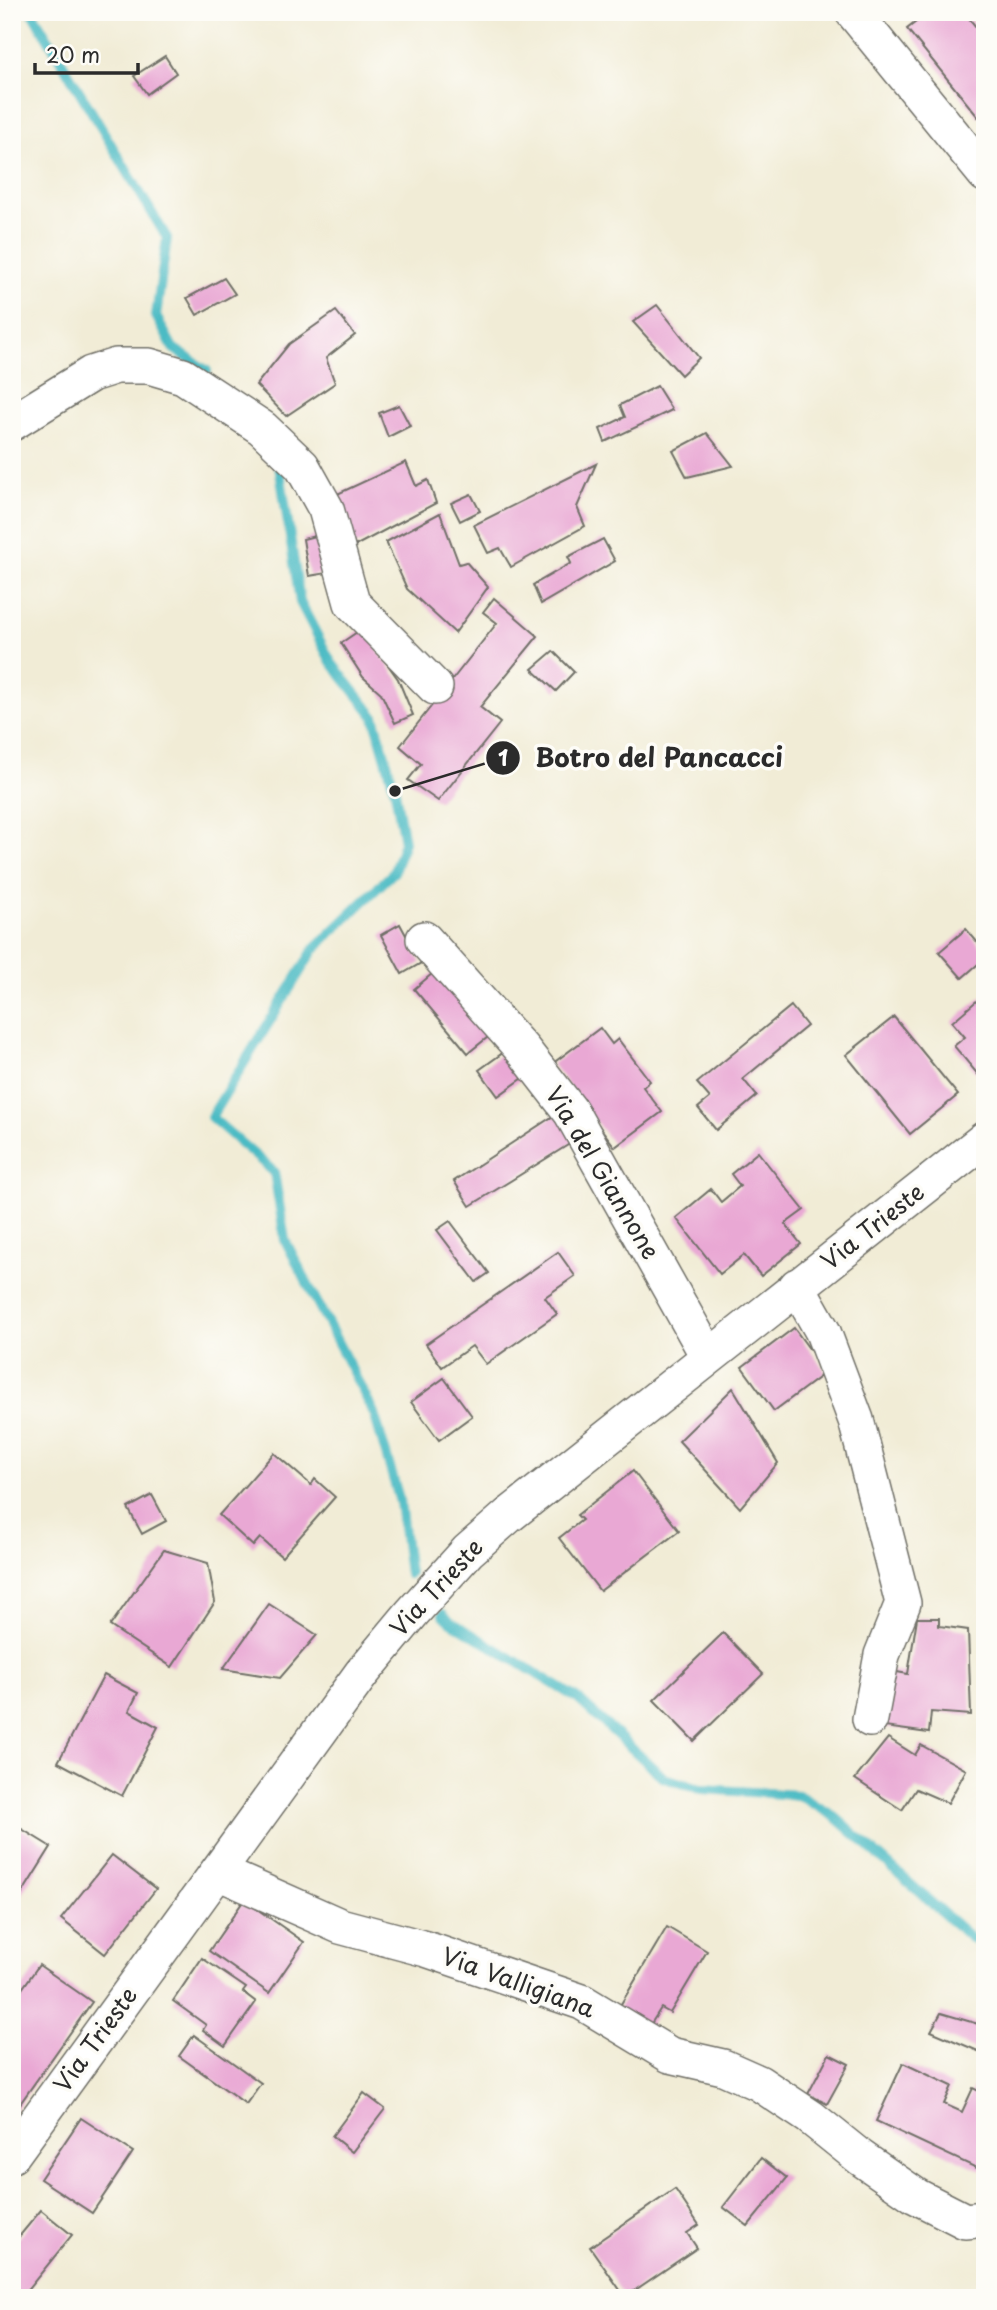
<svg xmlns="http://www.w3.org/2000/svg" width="997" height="2310" font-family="'Playpen Sans',sans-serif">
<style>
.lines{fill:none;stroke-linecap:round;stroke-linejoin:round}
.stream{stroke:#4cbbc4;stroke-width:10}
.building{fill:#e9a8d4}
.street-casing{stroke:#706f67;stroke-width:38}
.street{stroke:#fff;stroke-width:35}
.labels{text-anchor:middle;stroke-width:7;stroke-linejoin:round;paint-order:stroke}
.street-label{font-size:24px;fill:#2b2b2b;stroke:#fdfcf7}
.leader{fill:none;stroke:#2b2b2b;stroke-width:2.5}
.callout-dot{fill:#2b2b2b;stroke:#fdfcf7;stroke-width:2.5}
.mark-label{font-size:21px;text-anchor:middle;font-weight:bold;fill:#fff}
.callout-label{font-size:26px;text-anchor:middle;font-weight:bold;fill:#2b2b2b;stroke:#fdfcf7;stroke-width:7;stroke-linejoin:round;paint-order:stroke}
</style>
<rect width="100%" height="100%" fill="#fdfcf7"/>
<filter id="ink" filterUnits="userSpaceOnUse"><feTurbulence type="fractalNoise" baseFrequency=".0143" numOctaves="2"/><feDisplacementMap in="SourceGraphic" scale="14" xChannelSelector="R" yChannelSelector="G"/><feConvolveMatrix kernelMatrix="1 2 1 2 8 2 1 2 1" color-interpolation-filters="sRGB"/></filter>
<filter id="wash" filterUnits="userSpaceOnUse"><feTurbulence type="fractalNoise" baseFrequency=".00686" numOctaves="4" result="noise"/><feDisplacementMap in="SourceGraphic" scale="28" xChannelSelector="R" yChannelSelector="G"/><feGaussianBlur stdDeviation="1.57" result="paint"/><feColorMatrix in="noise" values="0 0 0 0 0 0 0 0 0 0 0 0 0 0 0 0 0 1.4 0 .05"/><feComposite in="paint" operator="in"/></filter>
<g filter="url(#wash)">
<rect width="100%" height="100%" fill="#f1ecd6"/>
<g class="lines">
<g class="stream">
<polyline points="32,12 167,238 156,316 173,348 207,371"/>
<polyline points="278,458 300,602 331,662 374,716 395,791 404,842 394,872 314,949 211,1117 274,1172 285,1240 374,1413 400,1502 409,1574"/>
<polyline points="443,1614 450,1621 578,1699 664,1778 702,1789 798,1795 834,1816 971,1938 985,1944"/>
</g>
</g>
<g id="blocks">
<g class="building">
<polygon points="929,12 964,12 985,38 985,111 978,117 907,29"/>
<polygon points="165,56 176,73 147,94 134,76"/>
<polygon points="224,278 235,294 197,315 187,298"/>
<polygon points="657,305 699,358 681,375 633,322"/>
<polygon points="336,311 355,335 326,358 335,383 286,416 256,385 289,344"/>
<polygon points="657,386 672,410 605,442 600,429 625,417 620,405"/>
<polygon points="399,405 410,426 388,437 379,413"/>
<polygon points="707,433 733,466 687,477 673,451"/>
<polygon points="406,462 416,486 428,480 436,503 355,546 333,496"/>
<polygon points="596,464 577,507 585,526 511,567 500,548 488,553 474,525"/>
<polygon points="471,494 480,511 460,521 451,503"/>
<polygon points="440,513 459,564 466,562 488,587 455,633 407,589 386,542"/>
<polygon points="319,535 333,572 309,576 303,539"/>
<polygon points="603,539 615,561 541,604 533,585 571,563 568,557"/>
<polygon points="494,598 538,636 480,707 500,723 438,801 408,780 421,764 400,746 497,623 483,612"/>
<polygon points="366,626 378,651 398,679 413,715 395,723 381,693 363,677 341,643"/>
<polygon points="553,651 574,672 556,691 532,669"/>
<polygon points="400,924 421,963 402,974 381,935"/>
<polygon points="966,929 985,951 985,958 962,978 939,952"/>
<polygon points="439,968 493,1033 468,1053 414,989"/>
<polygon points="981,997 985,1001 985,1083 954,1046 965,1037 952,1022"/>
<polygon points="791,1006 807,1026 743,1079 757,1096 716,1130 698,1108 710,1098 697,1083"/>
<polygon points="894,1017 958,1095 910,1134 846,1055"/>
<polygon points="600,1028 612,1044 618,1039 650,1081 643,1087 662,1112 615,1147 552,1064"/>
<polygon points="507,1050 526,1076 498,1096 479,1070"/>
<polygon points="558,1113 576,1140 470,1206 454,1181"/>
<polygon points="758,1152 804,1210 785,1224 801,1244 761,1276 744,1255 720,1274 676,1218 711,1189 721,1202 740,1186 731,1174"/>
<polygon points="450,1221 489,1273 476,1282 437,1230"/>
<polygon points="558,1252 575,1276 545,1297 557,1314 486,1364 472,1346 442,1367 426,1344"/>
<polygon points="794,1328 826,1372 774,1411 742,1367"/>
<polygon points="444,1378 472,1416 439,1440 411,1402"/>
<polygon points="733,1388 778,1463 740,1508 679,1441"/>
<polygon points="274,1453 311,1485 315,1479 335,1497 282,1557 260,1538 253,1546 219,1515"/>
<polygon points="633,1471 679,1531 600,1591 559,1538 582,1520 577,1515"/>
<polygon points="152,1495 166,1521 142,1534 128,1508"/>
<polygon points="164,1550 208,1563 215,1602 172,1667 110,1626"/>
<polygon points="269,1604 317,1635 280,1678 223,1669"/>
<polygon points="917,1618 939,1618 939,1626 968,1630 971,1715 931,1712 929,1733 884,1727 886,1670 908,1674"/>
<polygon points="723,1633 763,1674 694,1741 654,1700"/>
<polygon points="104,1675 138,1693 129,1711 158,1727 122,1796 58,1762"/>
<polygon points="888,1738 915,1755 921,1745 966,1770 948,1803 916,1789 902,1810 855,1779"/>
<polygon points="12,1823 51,1847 21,1895 12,1889"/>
<polygon points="112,1855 156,1889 105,1954 61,1919"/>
<polygon points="244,1900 304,1942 269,1993 209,1951"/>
<polygon points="667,1927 707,1951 670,2013 661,2008 649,2027 618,2009"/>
<polygon points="202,1958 246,1988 243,1992 256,2002 225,2046 203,2030 206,2025 173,2001"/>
<polygon points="39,1965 92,2002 12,2115 12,2003"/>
<polygon points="941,2013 985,2026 985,2054 931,2031"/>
<polygon points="194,2035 261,2083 246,2104 179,2056"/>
<polygon points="829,2054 849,2064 827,2104 808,2094"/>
<polygon points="903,2063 952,2086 944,2104 962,2112 973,2088 985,2094 985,2172 876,2121"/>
<polygon points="364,2093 385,2109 352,2152 332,2136"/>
<polygon points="81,2118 133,2152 92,2213 40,2179"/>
<polygon points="761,2158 787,2178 748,2226 723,2207"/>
<polygon points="675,2189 699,2225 687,2233 697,2248 625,2297 590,2247"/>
<polygon points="41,2210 72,2235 21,2298 12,2298 12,2245"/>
</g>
</g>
</g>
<g filter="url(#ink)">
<use href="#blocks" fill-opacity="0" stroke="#706f67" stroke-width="2"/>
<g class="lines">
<defs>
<g id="street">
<polyline points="853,12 985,174"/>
<polyline points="12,423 91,374 116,366 149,366 183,376 262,428 302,466 326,509 352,603 435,687"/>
<polyline points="424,939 523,1050 571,1112 708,1356"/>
<polyline points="797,1286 823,1332 856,1420 903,1603 882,1655 870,1719"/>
<polyline points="218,1872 340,1926 426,1949 582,2002 670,2055 723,2067 759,2083 810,2117 861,2158 916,2196 965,2221 985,2219"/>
<polyline points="12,2155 362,1673 412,1613 468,1551 508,1516 985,1139"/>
</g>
</defs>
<use href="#street" class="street-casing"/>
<use href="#street" class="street"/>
</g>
</g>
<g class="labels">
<g class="street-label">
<text transform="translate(602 1173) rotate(59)" y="8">Via del Giannone</text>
<text transform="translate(873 1227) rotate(-38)" y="8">Via Trieste</text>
<text transform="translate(437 1588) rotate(-47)" y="8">Via Trieste</text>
<text transform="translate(518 1983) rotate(20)" y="8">Via Valligiana</text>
<text transform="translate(96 2040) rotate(-54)" y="8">Via Trieste</text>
</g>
</g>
<path class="leader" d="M395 791L503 758"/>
<g class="callout-dot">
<circle cx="395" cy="791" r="7"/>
<circle cx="503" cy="758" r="18"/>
</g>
<g class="mark-label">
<text x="503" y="766">1</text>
</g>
<g class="callout-label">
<text x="659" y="767">Botro del Pancacci</text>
</g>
<rect width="997" height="2310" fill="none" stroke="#fdfcf7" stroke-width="42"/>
<path d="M35 63v10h103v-10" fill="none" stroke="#2b2b2b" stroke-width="3.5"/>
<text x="46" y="63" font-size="21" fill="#2b2b2b" stroke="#fdfcf7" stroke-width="5" paint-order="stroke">20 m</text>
</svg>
